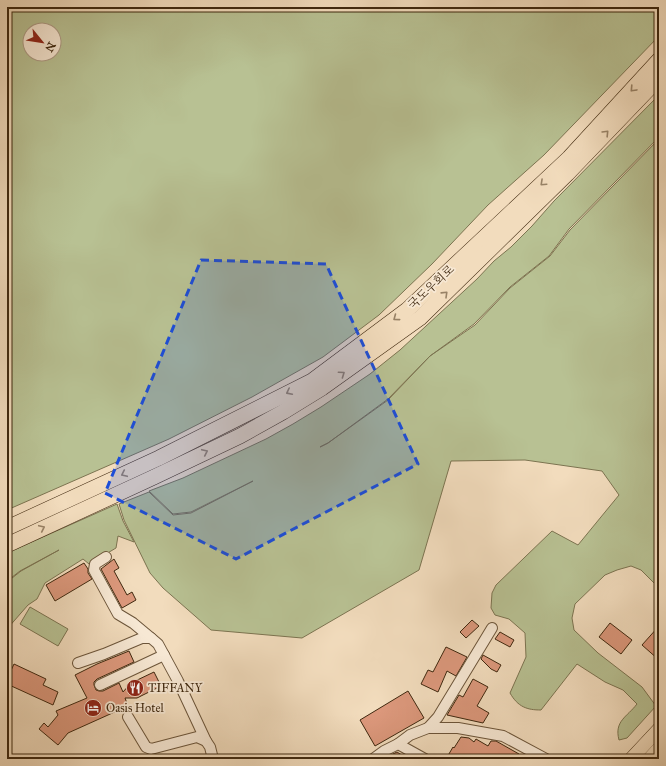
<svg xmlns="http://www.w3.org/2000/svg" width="666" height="766" font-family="'IM FELL Great Primer','Noto Serif KR',serif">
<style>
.green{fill:#b8c193;stroke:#7c7451;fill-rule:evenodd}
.building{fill:#dc987c;stroke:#3f280f}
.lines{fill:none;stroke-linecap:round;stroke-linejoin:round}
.minor-casing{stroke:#6c553a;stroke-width:12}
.major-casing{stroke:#3f280f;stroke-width:14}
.highway-casing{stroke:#3f280f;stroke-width:16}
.minor{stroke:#f7e8d4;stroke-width:10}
.major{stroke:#f2dcbd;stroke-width:13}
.highway{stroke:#f2dcbd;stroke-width:15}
.oneway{stroke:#988266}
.marked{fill:#1d4ed8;fill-opacity:0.2;stroke:#1d4ed8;stroke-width:3;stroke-dasharray:8 5;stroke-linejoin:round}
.labels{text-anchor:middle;stroke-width:3.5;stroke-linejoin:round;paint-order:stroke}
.street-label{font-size:12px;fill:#3f280f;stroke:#f7e8d4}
.poi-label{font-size:12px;fill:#3f280f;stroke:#f7e8d4;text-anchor:start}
</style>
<rect width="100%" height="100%" fill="#f2dcbd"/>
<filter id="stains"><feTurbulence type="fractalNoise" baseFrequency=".005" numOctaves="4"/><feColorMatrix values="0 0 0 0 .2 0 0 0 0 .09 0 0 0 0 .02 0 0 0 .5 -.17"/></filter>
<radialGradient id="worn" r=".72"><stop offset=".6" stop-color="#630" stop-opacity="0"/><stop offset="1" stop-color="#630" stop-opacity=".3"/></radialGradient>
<g class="green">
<path d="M7,7H659V36L544,155L488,205L432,264L379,315L323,357L252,397L169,439L7,510ZM30,30H54V54H30Z"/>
<path d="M659,95V137L569,229L549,256L510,287L474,324L430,356L388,399L328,443L320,447L328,443L388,400L430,356L475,325L510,288L550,256L570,230L659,139V588L641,570L631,566L617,570L605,575L575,604L572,618L574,630L598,653L642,687L656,706L627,738L619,740C614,721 627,717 637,704L623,690L605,682L577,664L541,710C527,710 518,707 510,693L526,657L525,633L509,619L495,615L491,608L492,593L496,585L552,531L578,545L619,495L602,471L525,460L451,461L419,570L302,638L211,630L163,588L150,573L124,520L119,504L149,492L173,515L191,513L253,481L191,512L173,514L149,491L183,478L266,439L293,424L321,407L370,374L400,350L477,279L494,261L511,247L532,226L554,201Z"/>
<polygon points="117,504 123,521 134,542 118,536 116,548 89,564 83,559 45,583 37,599 28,605 7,629 7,582 21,571 59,550 20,571 7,581 7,553"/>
<polygon points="30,607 68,629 58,646 20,624"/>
</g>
<g class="building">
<polygon points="114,559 119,568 114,571 127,595 132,592 136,600 122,608 101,569"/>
<polygon points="84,563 88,569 88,573 92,579 55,601 46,585"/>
<polygon points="472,620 479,626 466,638 460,632"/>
<polygon points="610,623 632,640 621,654 599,637"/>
<polygon points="659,626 659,660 642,645"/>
<polygon points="500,632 514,640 510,647 495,639"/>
<polygon points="446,647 467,657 456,676 447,671 438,692 421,684 428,670 433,672"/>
<polygon points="129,651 134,662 97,679 94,682 94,685 96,690 99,691 103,691 119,683 123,692 131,683 154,672 161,686 137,698 125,698 128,706 68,733 58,745 39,729 44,723 48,727 58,715 56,711 87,698 75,675 97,664"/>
<polygon points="483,655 501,665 497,672 491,669 481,659"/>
<polygon points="14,664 46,679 43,685 58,692 53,705 7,684 7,679"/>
<polygon points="473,679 488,687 477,706 489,713 483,723 447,715 459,695 463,697"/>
<polygon points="408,691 424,718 375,746 360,720"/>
<polygon points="461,737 469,738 474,742 476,739 488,746 491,741 496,741 519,754 516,759 446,759 453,747 454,748"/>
<polygon points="397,752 408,759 389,759 391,755"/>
</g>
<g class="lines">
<defs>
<g id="minor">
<polyline points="106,557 95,564 94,570 118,614 133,623 151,638"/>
<polyline points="78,663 104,654 142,638 151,638 158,644 178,681 206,741"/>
<polyline points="100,685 164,655"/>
<polyline points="128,717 146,747 151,749 197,737 206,741 210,747 213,759"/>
<polyline points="428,728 438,717 492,628"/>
<polyline points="398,744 410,735 428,728 458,728 503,736 546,759"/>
<polyline points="373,759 384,751 398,744 425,759"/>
</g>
<g id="major">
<polyline points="631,759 659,729"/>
<polyline points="649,759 659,748"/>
</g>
<g id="highway">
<polyline points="7,528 159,458 312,381 407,310 569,158 659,60"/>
<polyline points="7,545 154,477 240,436 283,412 322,388 420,318 567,174 659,78"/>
</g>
</defs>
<use href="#minor" class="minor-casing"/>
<use href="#major" class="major-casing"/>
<use href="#highway" class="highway-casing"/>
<use href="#minor" class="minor"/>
<use href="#major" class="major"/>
<use href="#highway" class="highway"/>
</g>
<defs><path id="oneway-chevron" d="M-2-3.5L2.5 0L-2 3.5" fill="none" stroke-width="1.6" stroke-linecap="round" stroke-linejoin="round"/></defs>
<g class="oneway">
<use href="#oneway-chevron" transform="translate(633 89) rotate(133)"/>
<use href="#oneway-chevron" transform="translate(606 133) rotate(-46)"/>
<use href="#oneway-chevron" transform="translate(543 183) rotate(137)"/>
<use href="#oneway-chevron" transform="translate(445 294) rotate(-44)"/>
<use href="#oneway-chevron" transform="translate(396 318) rotate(143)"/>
<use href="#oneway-chevron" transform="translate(342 374) rotate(-35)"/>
<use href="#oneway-chevron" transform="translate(289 392) rotate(153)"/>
<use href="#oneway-chevron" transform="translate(205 452) rotate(-25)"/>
<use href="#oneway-chevron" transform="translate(124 474) rotate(155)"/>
<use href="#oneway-chevron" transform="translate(42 528) rotate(-25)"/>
</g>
<path class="marked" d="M201,260L326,264L418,464L236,559L105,493Z"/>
<defs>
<symbol id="restaurant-disc" viewBox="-11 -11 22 22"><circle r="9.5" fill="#8f2418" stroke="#f7e8d4"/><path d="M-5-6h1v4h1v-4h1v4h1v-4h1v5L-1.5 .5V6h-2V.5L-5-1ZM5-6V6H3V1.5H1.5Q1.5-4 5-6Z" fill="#fff"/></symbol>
<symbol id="hotel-disc" viewBox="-11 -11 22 22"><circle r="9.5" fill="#8f2418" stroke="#f7e8d4"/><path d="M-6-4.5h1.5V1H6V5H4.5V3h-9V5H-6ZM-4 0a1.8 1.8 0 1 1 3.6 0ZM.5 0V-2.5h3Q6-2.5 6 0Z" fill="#fff"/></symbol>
</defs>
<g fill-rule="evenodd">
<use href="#restaurant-disc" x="125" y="678" width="20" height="20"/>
<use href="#hotel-disc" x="83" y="698" width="20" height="20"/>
</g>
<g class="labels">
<g class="street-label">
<text transform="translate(431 287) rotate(-43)" y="4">국도우회로</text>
</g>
<g class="poi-label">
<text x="148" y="692">TIFFANY</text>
<text x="106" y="712">Oasis Hotel</text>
</g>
</g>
<rect width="666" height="766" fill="none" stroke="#f2dcbd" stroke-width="24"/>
<rect x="8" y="8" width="650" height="750" fill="none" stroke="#3f280f" stroke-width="2"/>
<rect x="12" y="12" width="642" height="742" fill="none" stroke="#3f280f"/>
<g transform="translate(42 42) rotate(120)"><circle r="19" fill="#f7e8d4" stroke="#ad9b85"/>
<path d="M0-3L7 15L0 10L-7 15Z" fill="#8f2418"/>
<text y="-6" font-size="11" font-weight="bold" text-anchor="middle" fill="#3f280f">N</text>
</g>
<rect width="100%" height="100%" filter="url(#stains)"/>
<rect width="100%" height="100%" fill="url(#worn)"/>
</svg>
